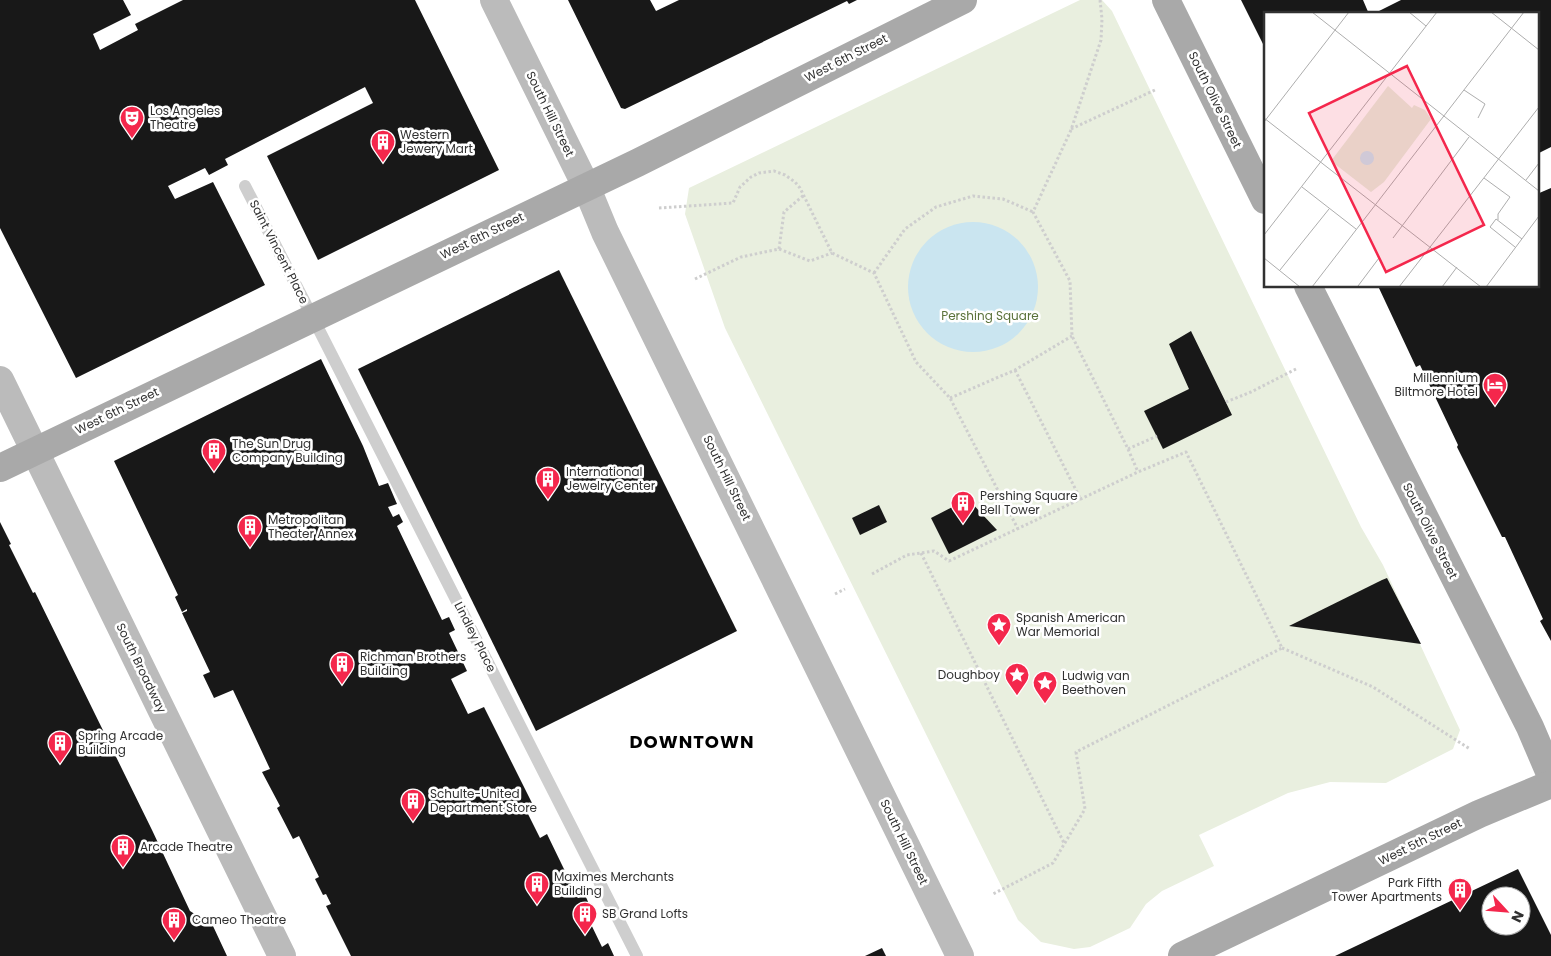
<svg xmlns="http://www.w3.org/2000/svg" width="1551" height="956" font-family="Poppins,sans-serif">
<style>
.green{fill:#e9efdf}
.water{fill:#cae5f0}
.building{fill:#181818;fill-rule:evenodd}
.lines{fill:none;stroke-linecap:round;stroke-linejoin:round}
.path{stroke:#cecece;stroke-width:3;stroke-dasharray:2.5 2.5;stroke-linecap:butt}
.lane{stroke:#cecece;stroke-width:12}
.secondary{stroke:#bbb;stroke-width:28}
.primary{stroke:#a9a9a9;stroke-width:28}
.labels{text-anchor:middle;stroke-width:5;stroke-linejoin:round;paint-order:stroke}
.street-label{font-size:12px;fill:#313131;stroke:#fff}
.poi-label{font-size:12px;fill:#313131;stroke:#fff;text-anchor:start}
.park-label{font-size:12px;fill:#5a723a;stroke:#fff}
.district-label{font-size:18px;font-weight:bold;letter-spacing:1px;fill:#000;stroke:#fff}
.inset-road{fill:none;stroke:#adadad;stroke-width:1}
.view{fill:#f4274c;fill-opacity:0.15;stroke:#f4274c;stroke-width:2.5}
.inset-edge{fill:none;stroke:#313131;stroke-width:2.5}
</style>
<rect width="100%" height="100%" fill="#fff"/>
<polygon class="green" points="1080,0 1102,0 1112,11 1361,527 1383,565 1460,730 1453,749 1386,783 1330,782 1288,793 1199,835 1214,866 1162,891 1146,904 1130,928 1090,947 1074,949 1041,942 1018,920 725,328 685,214 689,188"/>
<circle class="water" cx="973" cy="287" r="65"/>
<g class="building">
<polygon points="0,0 123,0 131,15 93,34 100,50 138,30 135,24 183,0 415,0 499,170 318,260 267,156 373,103 365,87 225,159 228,165 209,175 205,168 168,186 175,199 213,182 265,285 76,378 0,228"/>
<polygon points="568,0 650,0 656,11 679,0 857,0 849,4 847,1 625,109 621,108"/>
<polygon points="1241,0 1363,0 1369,14 1265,14 1265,48"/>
<polygon points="1401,0 1551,0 1551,147 1537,154 1537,14 1373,14"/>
<polygon points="1551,188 1551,641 1540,621 1543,619 1505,537 1502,537 1457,447 1458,445 1420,365 1416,367 1378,286 1537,286 1537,194"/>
<polygon points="559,270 737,631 536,731 358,369"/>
<polygon points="1191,331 1232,415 1163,449 1144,411 1189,389 1169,344"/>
<polygon points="321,359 363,446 379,486 388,483 397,504 388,507 393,517 399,514 403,522 397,526 442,620 449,617 455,630 449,633 467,671 451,679 468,714 484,707 532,803 525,808 540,838 547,834 578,898 585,895 593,913 587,916 602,947 608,943 614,956 351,956 326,906 331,904 326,894 323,895 315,879 319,877 299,836 293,839 277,808 280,806 262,772 270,769 233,690 214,698 203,675 210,672 182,613 187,611 187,609 182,612 175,597 178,595 114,461"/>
<polygon points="968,499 997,530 949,554 931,518"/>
<polygon points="879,505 887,522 860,535 852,518"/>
<polygon points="0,522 11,544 9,545 33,593 35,592 152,830 190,911 213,926 227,956 0,956"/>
<polygon points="1387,578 1421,644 1289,626 1382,580"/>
<path d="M1518,869L1551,935V956H1335ZM1491,896H1521V926H1491Z"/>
<polygon points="882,948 886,956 865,956"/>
</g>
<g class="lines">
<g class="path">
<polyline points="1100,0 1102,19 1101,40 1071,130 1033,212 1070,281 1072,336 1128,449 1138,472"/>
<polyline points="1071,129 1157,89"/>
<polyline points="659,208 733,203 740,187 751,177 759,173 774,171 785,175 795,182 800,188 832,253 874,273 916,362 950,398 1018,529"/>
<polyline points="779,249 784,212 804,195"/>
<polyline points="874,273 905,229 936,207 973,196 1003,199 1033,212"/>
<polyline points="695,279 741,257 779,249 810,261 832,253"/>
<polyline points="1015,370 1081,500"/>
<polyline points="950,398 1015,370 1072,336"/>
<polyline points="1226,402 1251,392 1296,369"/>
<polyline points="1128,449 1157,436"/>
<polyline points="921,553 1064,843"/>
<polyline points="872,574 907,555 934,551 949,561 1138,472 1186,452 1282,648 1076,752 1085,809 1053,863 993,894"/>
<polyline points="835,594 845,589"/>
<polyline points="1282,648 1373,687 1470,749"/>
</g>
<polyline class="lane" points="245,186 313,318 637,956"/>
<g class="secondary">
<path d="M494,0L586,186L605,232C724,473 841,715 960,956"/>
<polyline points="0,380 282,956"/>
</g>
<g class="primary">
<polyline points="1166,0 1265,200"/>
<polyline points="1308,286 1530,727 1551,776"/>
<polyline points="0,468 637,163 963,0"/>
<polyline points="1182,956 1479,814 1551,784"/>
</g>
</g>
<defs>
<symbol id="theatre-pin" viewBox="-11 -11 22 30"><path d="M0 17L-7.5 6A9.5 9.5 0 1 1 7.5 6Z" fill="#f4274c" stroke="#fff"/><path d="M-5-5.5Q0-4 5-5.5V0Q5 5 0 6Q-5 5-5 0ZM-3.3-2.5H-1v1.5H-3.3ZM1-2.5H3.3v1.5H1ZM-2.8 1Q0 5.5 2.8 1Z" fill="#fff"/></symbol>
<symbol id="building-pin" viewBox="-11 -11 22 30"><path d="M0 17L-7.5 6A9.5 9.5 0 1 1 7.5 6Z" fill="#f4274c" stroke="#fff"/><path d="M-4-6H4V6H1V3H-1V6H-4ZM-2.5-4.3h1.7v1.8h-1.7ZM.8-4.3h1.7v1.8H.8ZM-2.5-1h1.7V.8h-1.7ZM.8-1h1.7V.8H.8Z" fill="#fff"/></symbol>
<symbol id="hotel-pin" viewBox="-11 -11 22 30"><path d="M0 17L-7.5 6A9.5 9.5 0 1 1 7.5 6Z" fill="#f4274c" stroke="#fff"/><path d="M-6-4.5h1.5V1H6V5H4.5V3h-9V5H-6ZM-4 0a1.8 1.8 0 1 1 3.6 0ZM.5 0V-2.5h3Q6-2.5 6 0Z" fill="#fff"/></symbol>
<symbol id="sight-pin" viewBox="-11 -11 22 30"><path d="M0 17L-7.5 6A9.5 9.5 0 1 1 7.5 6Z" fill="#f4274c" stroke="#fff"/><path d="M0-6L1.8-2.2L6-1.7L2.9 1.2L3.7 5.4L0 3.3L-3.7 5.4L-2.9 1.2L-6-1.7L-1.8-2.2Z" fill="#fff"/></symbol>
</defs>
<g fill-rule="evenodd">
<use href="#theatre-pin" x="118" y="104" width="28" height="38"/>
<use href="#building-pin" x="369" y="128" width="28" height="38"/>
<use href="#hotel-pin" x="1481" y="371" width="28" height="38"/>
<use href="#building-pin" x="200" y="437" width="28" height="38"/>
<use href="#building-pin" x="534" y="465" width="28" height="38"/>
<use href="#building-pin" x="949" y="489" width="28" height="38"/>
<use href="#building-pin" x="236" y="513" width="28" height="38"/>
<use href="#sight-pin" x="985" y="611" width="28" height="38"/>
<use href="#building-pin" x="328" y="650" width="28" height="38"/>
<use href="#sight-pin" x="1003" y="661" width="28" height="38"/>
<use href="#sight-pin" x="1031" y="669" width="28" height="38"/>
<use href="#building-pin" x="46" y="729" width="28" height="38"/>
<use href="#building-pin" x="399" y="787" width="28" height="38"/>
<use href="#building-pin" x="109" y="833" width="28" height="38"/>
<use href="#building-pin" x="523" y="870" width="28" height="38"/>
<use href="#building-pin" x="1446" y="876" width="28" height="38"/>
<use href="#building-pin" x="571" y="900" width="28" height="38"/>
<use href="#building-pin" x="160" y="906" width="28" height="38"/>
</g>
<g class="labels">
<g class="street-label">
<text transform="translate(846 58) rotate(-27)" y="4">West 6th Street</text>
<text transform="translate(1215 100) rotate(64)" y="4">South Olive Street</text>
<text transform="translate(550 114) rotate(64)" y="4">South Hill Street</text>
<text transform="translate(482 236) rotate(-26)" y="4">West 6th Street</text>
<text transform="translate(279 252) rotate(63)" y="4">Saint Vincent Place</text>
<text transform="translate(117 411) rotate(-26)" y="4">West 6th Street</text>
<text transform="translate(727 478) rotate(64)" y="4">South Hill Street</text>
<text transform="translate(1430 531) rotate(63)" y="4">South Olive Street</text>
<text transform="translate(475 637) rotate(63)" y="4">Lindley Place</text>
<text transform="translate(141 668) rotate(64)" y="4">South Broadway</text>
<text transform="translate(904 842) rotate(64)" y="4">South Hill Street</text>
<text transform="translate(1420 842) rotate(-26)" y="4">West 5th Street</text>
</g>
<g class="poi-label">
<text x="150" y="115">Los Angeles<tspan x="150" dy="14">Theatre</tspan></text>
<text x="400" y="139">Western<tspan x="400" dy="14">Jewery Mart</tspan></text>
<text x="1478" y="382" text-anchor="end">Millennium<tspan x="1478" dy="14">Biltmore Hotel</tspan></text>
<text x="232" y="448">The Sun Drug<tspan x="232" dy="14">Company Building</tspan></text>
<text x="566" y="476">International<tspan x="566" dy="14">Jewelry Center</tspan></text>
<text x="980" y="500">Pershing Square<tspan x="980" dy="14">Bell Tower</tspan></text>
<text x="268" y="524">Metropolitan<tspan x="268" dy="14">Theater Annex</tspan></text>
<text x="1016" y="622">Spanish American<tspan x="1016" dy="14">War Memorial</tspan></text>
<text x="360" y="661">Richman Brothers<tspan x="360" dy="14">Building</tspan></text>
<text x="1000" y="679" text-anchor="end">Doughboy</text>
<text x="1062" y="680">Ludwig van<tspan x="1062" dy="14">Beethoven</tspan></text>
<text x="78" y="740">Spring Arcade<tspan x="78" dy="14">Building</tspan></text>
<text x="430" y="798">Schulte-United<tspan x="430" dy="14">Department Store</tspan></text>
<text x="140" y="851">Arcade Theatre</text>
<text x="554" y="881">Maximes Merchants<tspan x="554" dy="14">Building</tspan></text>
<text x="1442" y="887" text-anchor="end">Park Fifth<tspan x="1442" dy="14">Tower Apartments</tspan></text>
<text x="602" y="918">SB Grand Lofts</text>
<text x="192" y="924">Cameo Theatre</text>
</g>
<g class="park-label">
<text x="990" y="320">Pershing Square</text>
</g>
<g class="district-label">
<text x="692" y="748">DOWNTOWN</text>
</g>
</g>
<g transform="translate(1264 12)">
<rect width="275" height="275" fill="#fff"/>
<path d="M124,74L148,96L150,93L161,98L167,107L120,170L107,180L67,149Z" fill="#e9efdf"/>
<path d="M96 146a7 7 0 1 1 14 0a7 7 0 1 1-14 0Z" fill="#cae5f0"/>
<path class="inset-road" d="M48,0L275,179M145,0L162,14M227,0L275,38M200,78L221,92L214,106M0,106L217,275M0,110L85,0M220,166L246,185L234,202V208M262,168L275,151M38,175L92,217M0,223L173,0M129,226L205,125M251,235L226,215L232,207L258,227M0,246L36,275M16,258L65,197M94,274L115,246M48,275L260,0M135,275L275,95M178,275L193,255M222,275L275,204"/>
<path class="view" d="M143,54L220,213L122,260L45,101Z"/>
<rect width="275" height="275" class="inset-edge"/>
</g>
<g transform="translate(1506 911) rotate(116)"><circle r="24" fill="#ffffff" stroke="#adadad"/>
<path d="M0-4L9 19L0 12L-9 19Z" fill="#f4274c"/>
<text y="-8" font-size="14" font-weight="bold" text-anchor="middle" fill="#313131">N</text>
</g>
</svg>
